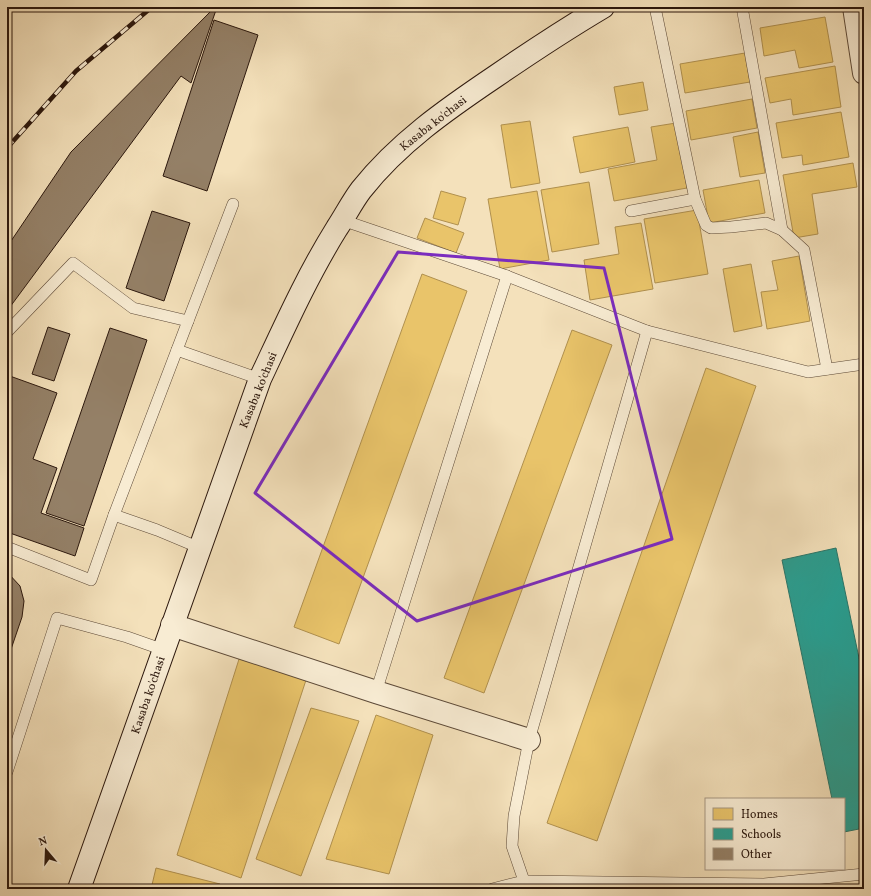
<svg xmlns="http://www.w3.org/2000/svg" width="871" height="896" viewBox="0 0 871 896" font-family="Vollkorn,serif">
	<rect width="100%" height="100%" fill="#f4e1bb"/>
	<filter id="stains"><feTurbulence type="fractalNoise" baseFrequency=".005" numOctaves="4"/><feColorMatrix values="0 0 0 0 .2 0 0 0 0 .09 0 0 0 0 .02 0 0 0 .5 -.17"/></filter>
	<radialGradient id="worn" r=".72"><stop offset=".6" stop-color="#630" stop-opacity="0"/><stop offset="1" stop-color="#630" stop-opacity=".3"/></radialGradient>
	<g fill="#e9c46a" stroke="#b0904e">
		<path d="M825,17L833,62L799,68L795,50L764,56L760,28Z"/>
		<path d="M745,53L750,82L685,93L680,64Z"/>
		<path d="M835,66L841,107L793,115L791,99L770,103L765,78Z"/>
		<path d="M643,82L648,110L619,115L614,87Z"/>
		<path d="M752,99L757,128L691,140L686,111Z"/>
		<path d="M841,112L849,157L803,165L802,155L782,158L776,123Z"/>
		<path d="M530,121L540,183L511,188L501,125Z"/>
		<path d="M676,123L687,188L614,201L608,169L657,160L651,127Z"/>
		<path d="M628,127L635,162L580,173L573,137Z"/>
		<path d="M758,132L765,173L740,177L733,137Z"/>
		<path d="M853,163L857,187L812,194L818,234L794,238L783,175Z"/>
		<path d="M759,180L765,213L709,223L703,190Z"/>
		<path d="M589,182L599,244L552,252L541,190Z"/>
		<path d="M441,191L466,198L458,225L433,218Z"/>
		<path d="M537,191L549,260L500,269L488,199Z"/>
		<path d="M697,210L708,274L655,283L644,219Z"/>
		<path d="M425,218L464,233L456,253L417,238Z"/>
		<path d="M641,223L653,289L590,300L584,260L619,254L615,227Z"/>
		<path d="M799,256L810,321L767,329L761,292L778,290L772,261Z"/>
		<path d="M751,264L762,326L734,332L723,269Z"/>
		<path d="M422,274L467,291L339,644L294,627Z"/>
		<path d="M572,330L612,345L484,693L444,678Z"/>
		<path d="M706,368L756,386L597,841L547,823Z"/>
		<path d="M240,656L307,677L241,878L177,855Z"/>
		<path d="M311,708L359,721L301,876L256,859Z"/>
		<path d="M376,715L433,735L389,874L326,859Z"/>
		<path d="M156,868L220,884L219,889H151Z"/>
	</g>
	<path fill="#2a9d8f" stroke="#2a7568" d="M836,548L864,682V828L844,832V799H832L782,560Z"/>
	<g fill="#948067" stroke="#2b170d">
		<path d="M215,7H217L191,83L181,76L7,311V247L71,152Z"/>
		<path d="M214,20L258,35L207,191L163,176Z"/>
		<path d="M152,211L190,223L164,301L126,288Z"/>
		<path d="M48,327L70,334L54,381L32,374Z"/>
		<path d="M110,328L147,340L84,526L46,513Z"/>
		<path d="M7,375L57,393L33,459L57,468L41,513L84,528L75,556L7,532Z"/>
		<path d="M7,572L20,586L24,601L22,617L7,661Z"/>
	</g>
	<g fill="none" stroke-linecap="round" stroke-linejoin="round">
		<g stroke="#5d4a38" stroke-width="12">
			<g id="lane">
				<path d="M655,7L695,199L706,225L711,228L731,227L766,223L782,230L804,250L827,369"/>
				<path d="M742,7L782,230"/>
				<path d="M631,211L695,199"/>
				<path d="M342,220L507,276L647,331L808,372L864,364"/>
				<path d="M188,321L233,204"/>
				<path d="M7,332L73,263L133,308L188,321L114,515L91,580L7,547"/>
				<path d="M177,350L260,379"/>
				<path d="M114,515L157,530L200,548"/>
				<path d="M376,692L507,276"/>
				<path d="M7,772L57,618L127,637L164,650"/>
				<path d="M492,889L524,881L764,884L864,874"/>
				<path d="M528,889L524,881L512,846L514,816L529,740L647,331"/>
			</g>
		</g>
		<g stroke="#5d4a38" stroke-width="24">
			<g id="street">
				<path d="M854,7L864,73"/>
				<path d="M172,625L376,692L529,740"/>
			</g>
		</g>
		<g stroke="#2b170d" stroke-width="24">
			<path id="secondary" d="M79,889L260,379C284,328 307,276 337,228C345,216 352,202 361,190C398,143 447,109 496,76C531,52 566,29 603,7"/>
		</g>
		<use href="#lane" stroke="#f8ecd3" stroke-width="11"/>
		<use href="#street" stroke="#f8ecd3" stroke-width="22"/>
		<use href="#secondary" stroke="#f8ecd3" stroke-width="22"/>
		<g stroke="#2b170d" stroke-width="4.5">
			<path id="rail" d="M7,148L76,71L152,7"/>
		</g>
		<use href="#rail" stroke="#f8ecd3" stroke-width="3" stroke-dasharray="9" stroke-linecap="butt"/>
	</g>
	<path fill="none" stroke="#7b2cbf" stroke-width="3" stroke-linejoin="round" d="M398,252L604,268L672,539L417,621L255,493Z"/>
	<g text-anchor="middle" stroke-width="4" stroke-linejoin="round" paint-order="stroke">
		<g font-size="12" fill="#2b170d" stroke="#f8ecd3">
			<text transform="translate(433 123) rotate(-38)" y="4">Kasaba ko'chasi</text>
			<text transform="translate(258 390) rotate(-68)" y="4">Kasaba ko'chasi</text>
			<text transform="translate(148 695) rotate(-71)" y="4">Kasaba ko'chasi</text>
		</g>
	</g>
	<rect width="871" height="896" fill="none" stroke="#f4e1bb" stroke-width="24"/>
	<rect x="8" y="8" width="855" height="880" fill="none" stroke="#2b170d" stroke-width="2"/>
	<rect x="12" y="12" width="847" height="872" fill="none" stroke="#2b170d"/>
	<rect x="705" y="798" width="140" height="72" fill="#f8ecd3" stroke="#a69784"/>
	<rect x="713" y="808" width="20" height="12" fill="#e9c46a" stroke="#a69784"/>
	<text x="741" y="818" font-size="12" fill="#2b170d">Homes</text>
	<rect x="713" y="828" width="20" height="12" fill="#2a9d8f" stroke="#a69784"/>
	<text x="741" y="838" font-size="12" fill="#2b170d">Schools</text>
	<rect x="713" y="848" width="20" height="12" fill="#948067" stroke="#a69784"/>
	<text x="741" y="858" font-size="12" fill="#2b170d">Other</text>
	<g transform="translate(46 850) rotate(341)" stroke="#f8ecd3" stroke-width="3" paint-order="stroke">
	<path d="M0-3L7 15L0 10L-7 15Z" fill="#2b170d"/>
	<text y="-6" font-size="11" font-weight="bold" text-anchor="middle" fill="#2b170d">N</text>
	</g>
	<rect width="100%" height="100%" filter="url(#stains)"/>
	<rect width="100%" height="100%" fill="url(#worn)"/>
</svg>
